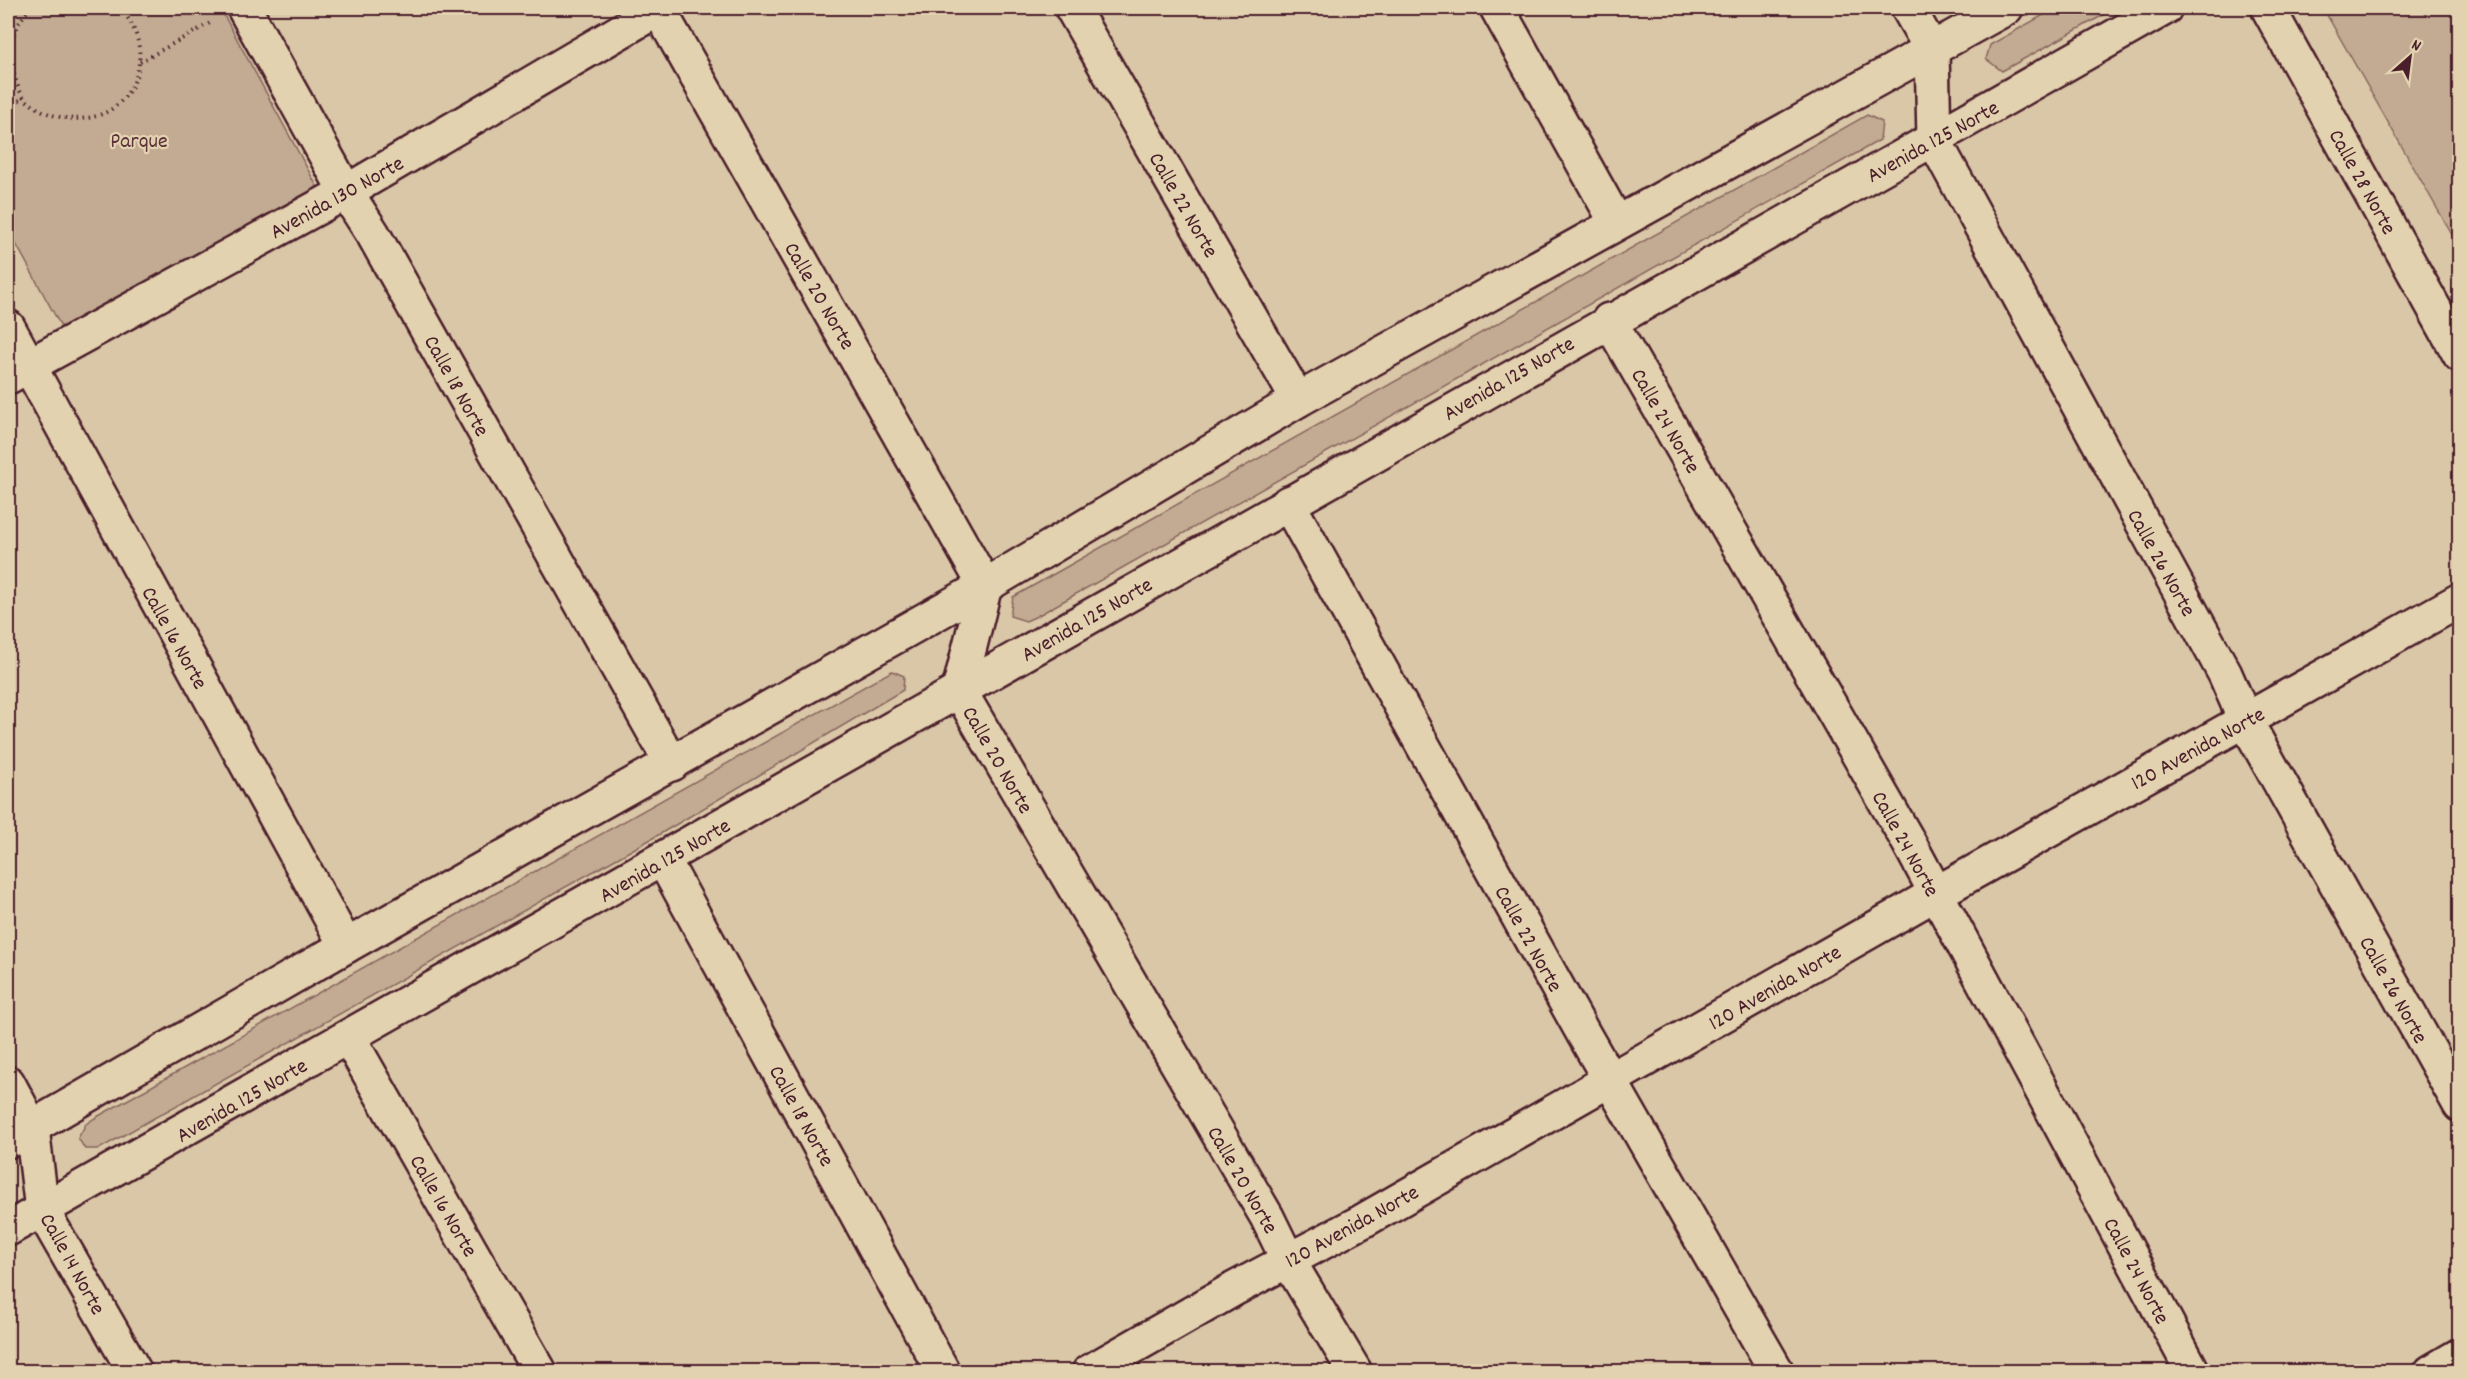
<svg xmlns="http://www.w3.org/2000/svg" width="2467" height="1379" viewBox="0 0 2467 1379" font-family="Dekko,sans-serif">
	<rect width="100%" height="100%" fill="#dac7a7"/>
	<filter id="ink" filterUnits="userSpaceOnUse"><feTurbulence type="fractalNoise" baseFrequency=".0167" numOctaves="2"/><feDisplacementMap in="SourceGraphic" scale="12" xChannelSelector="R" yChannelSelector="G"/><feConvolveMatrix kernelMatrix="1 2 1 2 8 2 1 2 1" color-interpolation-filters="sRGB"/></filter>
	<g filter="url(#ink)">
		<g fill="#c2ab92" stroke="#86655e" stroke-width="1.5">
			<path d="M8,8H220L320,192L63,330L8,229Z"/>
			<path d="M2056,8H2116L2002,71L1986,59L1990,45Z"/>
			<path d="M2323,8H2459V247Z"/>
			<path d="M1867,115L1882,122L1880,140L1037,616L1026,621L1010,616L1013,597L1022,592Z"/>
			<path d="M892,671L904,676L903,690L660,834L99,1149H85L78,1138L86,1124L95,1118Z"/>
		</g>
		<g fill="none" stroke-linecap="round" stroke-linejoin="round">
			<g stroke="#4a1f2b" stroke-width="38">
				<g id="minor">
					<path d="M244,8L346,192L373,234L672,764"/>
					<path d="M658,8L985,586L959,690L1267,1217L1288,1260L1355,1372"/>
					<path d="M1072,8L1298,400"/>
					<path d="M1497,8L1616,222"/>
					<path d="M1908,8L1932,50L1934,140L2225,674L2245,720L2460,1105"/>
					<path d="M2268,8L2460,355"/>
					<path d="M1609,320L1908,841L2193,1372"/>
					<path d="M8,327L346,946"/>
					<path d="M8,377L346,192L660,8"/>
					<path d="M1288,503L1583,1033L1777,1372"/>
					<path d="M663,859L943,1372"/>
					<path d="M349,1038L540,1372"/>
					<path d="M8,1083L32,1128L42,1210L135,1372"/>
					<path d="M1089,1372L1234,1289L1361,1222L1935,894L2460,600"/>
				</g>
			</g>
			<g stroke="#4a1f2b" stroke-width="38">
				<g id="major">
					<path d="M8,1141L346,946L985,586L1298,400L2006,8"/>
					<path d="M8,1229L2165,8"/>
					<path d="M2431,1372L2460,1355"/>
				</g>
			</g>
			<g stroke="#4a1f2b" stroke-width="4" stroke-dasharray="1.5 4.5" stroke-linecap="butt">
				<path d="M31,8C16,22 7,44 12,65C14,75 18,91 25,99C47,119 83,126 110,110C146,87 149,36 119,8"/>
				<path d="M140,62L212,22"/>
				<path d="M8,106L24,98"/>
			</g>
			<use href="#minor" stroke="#e3d2af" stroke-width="33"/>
			<use href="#major" stroke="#e3d2af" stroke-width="33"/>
		</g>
	</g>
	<g text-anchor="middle" stroke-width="4.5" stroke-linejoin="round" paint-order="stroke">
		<g font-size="22" fill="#5c343a" stroke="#e3d2af">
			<text x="139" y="147">Parque</text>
		</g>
		<g font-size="22" fill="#4a1f2b" stroke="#e3d2af">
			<text transform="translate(1932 140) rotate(-29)" y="8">Avenida 125 Norte</text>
			<text transform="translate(2364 181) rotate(61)" y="8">Calle 28 Norte</text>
			<text transform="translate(336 196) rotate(-29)" y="8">Avenida 130 Norte</text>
			<text transform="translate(1185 204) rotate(60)" y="8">Calle 22 Norte</text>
			<text transform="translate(821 295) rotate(60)" y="8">Calle 20 Norte</text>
			<text transform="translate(1508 377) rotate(-30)" y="8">Avenida 125 Norte</text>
			<text transform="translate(458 385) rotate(61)" y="8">Calle 18 Norte</text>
			<text transform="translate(1667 420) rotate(60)" y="8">Calle 24 Norte</text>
			<text transform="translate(2163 562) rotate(61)" y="8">Calle 26 Norte</text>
			<text transform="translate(1086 618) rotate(-30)" y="8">Avenida 125 Norte</text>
			<text transform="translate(176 637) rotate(61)" y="8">Calle 16 Norte</text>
			<text transform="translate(2197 747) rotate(-29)" y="8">120 Avenida Norte</text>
			<text transform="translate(999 759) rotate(60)" y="8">Calle 20 Norte</text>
			<text transform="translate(1907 843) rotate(61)" y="8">Calle 24 Norte</text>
			<text transform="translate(664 859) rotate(-30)" y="8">Avenida 125 Norte</text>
			<text transform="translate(1530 938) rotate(61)" y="8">Calle 22 Norte</text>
			<text transform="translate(1774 986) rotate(-30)" y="8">120 Avenida Norte</text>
			<text transform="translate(2395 989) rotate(61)" y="8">Calle 26 Norte</text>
			<text transform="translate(241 1099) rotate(-30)" y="8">Avenida 125 Norte</text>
			<text transform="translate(803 1115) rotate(61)" y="8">Calle 18 Norte</text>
			<text transform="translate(1244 1179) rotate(60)" y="8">Calle 20 Norte</text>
			<text transform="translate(445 1205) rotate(60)" y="8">Calle 16 Norte</text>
			<text transform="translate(1351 1225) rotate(-29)" y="8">120 Avenida Norte</text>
			<text transform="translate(74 1263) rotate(61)" y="8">Calle 14 Norte</text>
			<text transform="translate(2138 1270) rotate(62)" y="8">Calle 24 Norte</text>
		</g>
	</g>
	<rect width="2467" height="1379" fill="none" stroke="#e3d2af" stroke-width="30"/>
	<rect x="15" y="15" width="2437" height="1349" fill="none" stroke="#4a1f2b" stroke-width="2" filter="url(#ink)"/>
	<g transform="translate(2410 57) rotate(28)" stroke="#e3d2af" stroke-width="4.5" paint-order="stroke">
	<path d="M0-4.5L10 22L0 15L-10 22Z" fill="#4a1f2b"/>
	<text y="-9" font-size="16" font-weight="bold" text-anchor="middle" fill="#4a1f2b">N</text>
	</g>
</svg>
